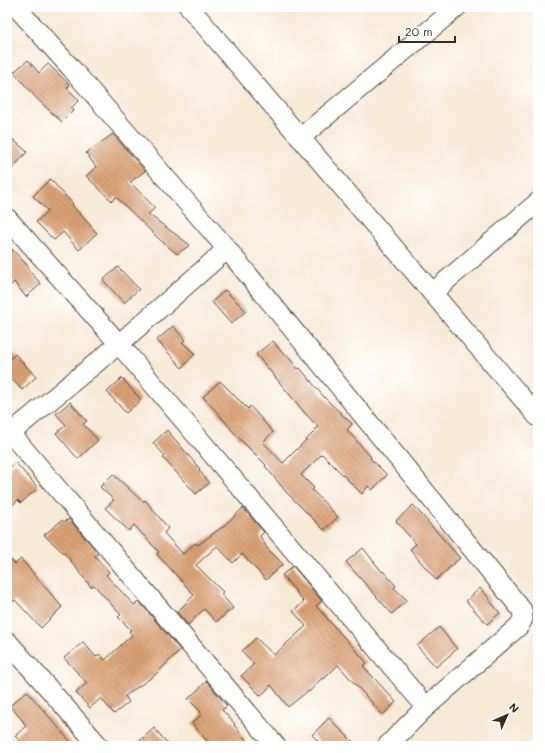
<svg xmlns="http://www.w3.org/2000/svg" width="545" height="753" viewBox="0 0 545 753" font-family="Mali,sans-serif">
	<defs>
		<pattern id="building-back-hatch" width="6" height="6" patternUnits="userSpaceOnUse"><rect width="6" height="6" fill="#d9a174"/><path d="M-1 5l2 2M0 0l6 6M5-1l2 2" fill="none" stroke="#b1835f"/></pattern>
	</defs>
	<rect width="100%" height="100%" fill="#fff"/>
	<filter id="ink" filterUnits="userSpaceOnUse"><feTurbulence type="fractalNoise" baseFrequency=".025" numOctaves="2"/><feDisplacementMap in="SourceGraphic" scale="8" xChannelSelector="R" yChannelSelector="G"/><feConvolveMatrix kernelMatrix="1 2 1 2 8 2 1 2 1" color-interpolation-filters="sRGB"/></filter>
	<filter id="wash" filterUnits="userSpaceOnUse"><feTurbulence type="fractalNoise" baseFrequency=".012" numOctaves="4" result="noise"/><feDisplacementMap in="SourceGraphic" scale="16" xChannelSelector="R" yChannelSelector="G"/><feGaussianBlur stdDeviation="0.9" result="paint"/><feColorMatrix in="noise" values="0 0 0 0 0 0 0 0 0 0 0 0 0 0 0 0 0 1.4 0 .05"/><feComposite in="paint" operator="in"/></filter>
	<g filter="url(#wash)">
		<rect width="100%" height="100%" fill="#f7ead7"/>
		<g id="blocks">
			<g fill="url(#building-back-hatch)">
				<path d="M28,60L39,73L48,64L70,85L67,88L79,100L71,108L74,110L62,122L36,98L14,72Z"/>
				<path d="M7,134L27,152L7,174Z"/>
				<path d="M113,134L145,171L130,182L155,208L148,214L190,245L177,254L159,239L116,197L112,201L86,176L96,167L86,153Z"/>
				<path d="M50,179L73,204L72,205L97,233L79,250L63,232L54,240L36,222L48,211L33,196Z"/>
				<path d="M7,244L29,267L27,268L41,284L26,297L14,282L7,289Z"/>
				<path d="M118,267L139,289L124,303L103,280Z"/>
				<path d="M225,290L246,311L231,324L212,302Z"/>
				<path d="M173,326L185,340L182,342L195,354L182,368L157,340Z"/>
				<path d="M273,341L284,355L286,354L298,369L300,368L324,397L352,424L347,430L371,457L370,458L387,475L372,490L368,486L362,494L322,454L301,475L314,488L312,490L338,517L324,530L287,493L265,466L266,465L237,436L217,412L203,397L220,381L248,409L250,406L273,432L263,442L283,463L315,431V430L318,427L304,412L256,354Z"/>
				<path d="M15,354L36,377L22,390L7,374V362Z"/>
				<path d="M122,378L141,400L126,413L107,392Z"/>
				<path d="M70,402L87,421L83,424L98,440L78,459L56,433L66,425L56,414Z"/>
				<path d="M167,430L200,469L199,470L209,483L196,494L164,459L163,458L165,456L153,443Z"/>
				<path d="M15,462L38,488L21,503L18,500L7,510V471Z"/>
				<path d="M113,474L143,502L145,500L168,528L164,533L183,554L195,543L198,545L225,525L243,508L264,532L260,536L267,548L283,564L266,580L242,554L233,563L217,546L196,565L223,592L221,594L233,608L216,622L204,609L188,625L177,612L194,595L157,554L159,552L134,525L129,531L105,508L114,500L100,487Z"/>
				<path d="M413,505L460,558L436,580L410,549L416,544L396,521Z"/>
				<path d="M69,519L98,553L95,556L109,572L106,575L134,605L139,601L180,650L155,675L125,696L129,702L114,714L101,698L90,708L76,693L87,683L64,658L83,642L96,657L99,654L105,660L132,635L129,631L131,630L118,617L121,615L94,585L91,587L67,556L44,535L62,520L64,522Z"/>
				<path d="M363,548L382,572L383,571L396,586L394,588L407,600L392,614L346,562Z"/>
				<path d="M7,555L15,564L21,559L62,607L41,628L15,600L7,607Z"/>
				<path d="M293,566L322,601L316,606L367,663L363,666L396,702L383,715L338,665L324,679L322,678L309,692L308,691L288,707L271,685L261,696L241,676L254,664L242,651L256,638L274,655L306,626L293,611L304,602L282,575Z"/>
				<path d="M480,588L490,599L489,600L500,613L487,624L466,601Z"/>
				<path d="M439,627L457,649L436,667L417,646Z"/>
				<path d="M207,681L227,706L222,710L235,724L234,725L246,740L238,746H211L192,723L201,715L200,713L201,712L188,699Z"/>
				<path d="M27,691L74,746H25L15,736L26,726L23,723L24,722L10,706Z"/>
				<path d="M329,718L357,746H323L312,735Z"/>
				<path d="M154,728L170,746H134Z"/>
			</g>
		</g>
	</g>
	<g filter="url(#ink)">
		<use href="#blocks" fill-opacity="0" stroke="#57473a" stroke-width="1"/>
		<g fill="none" stroke-linecap="round" stroke-linejoin="round">
			<g stroke="#57473a" stroke-width="21">
				<g id="minor">
					<path d="M16,7L71,68L227,249L522,610L523,619L519,626L426,707L387,746"/>
					<path d="M189,7L538,417"/>
					<path d="M300,138L457,7"/>
					<path d="M7,218L119,344L426,707"/>
					<path d="M432,293L538,202"/>
					<path d="M7,429L276,746"/>
					<path d="M7,436L119,344L227,249"/>
					<path d="M7,641L99,746"/>
				</g>
			</g>
			<use href="#minor" stroke="#fff" stroke-width="19"/>
		</g>
	</g>
	<rect width="545" height="753" fill="none" stroke="#fff" stroke-width="24"/>
	<g transform="translate(507 715) rotate(45)" stroke="#ffffff" stroke-width="3" paint-order="stroke">
	<path d="M0-3L7 15L0 10L-7 15Z" fill="#3b2a1e"/>
	<text y="-6" font-size="11" font-weight="bold" text-anchor="middle" fill="#3b2a1e">N</text>
	</g>
	<path d="M399 36v6h56v-6" fill="none" stroke="#3b2a1e" stroke-width="2"/>
	<text x="405" y="36" font-size="12" fill="#3b2a1e" stroke="#ffffff" stroke-width="3" paint-order="stroke">20 m</text>
</svg>
